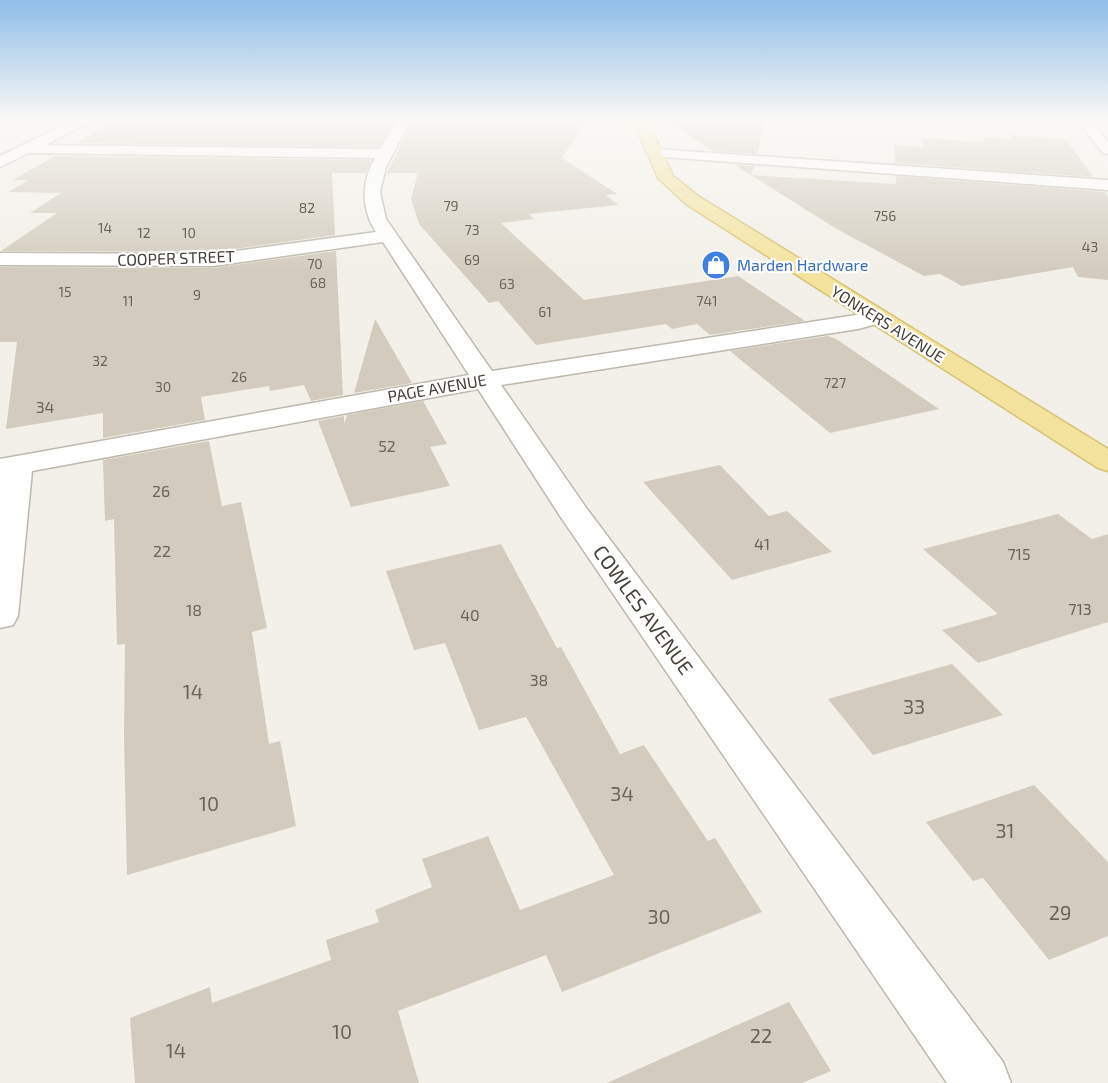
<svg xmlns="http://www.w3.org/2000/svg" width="1108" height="1083" viewBox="0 0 1108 1083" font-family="'Exo 2',sans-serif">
	<rect width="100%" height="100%" fill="#f2f0e8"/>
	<g fill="#d3ccbe">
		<path d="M438,118H588L562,158L617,194L606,195L618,205L529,214L534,219L501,223L584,300L738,276L805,321L710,335L697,324L672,329L666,324L536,345L498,301L489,303L419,224L411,199L418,173H387L411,125H436Z"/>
		<path d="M661,118H766L757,154L713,151Z"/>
		<path d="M114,121L284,122L392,124L379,147L76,143Z"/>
		<path d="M1010,135L1066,139L1093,177L895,163L894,145L923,147L921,138L985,142L983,137L1012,139Z"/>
		<path d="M55,156L371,160L366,173H332L335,235L213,252L1,251L57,213H30L61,193L8,192L29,180H13Z"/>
		<path d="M735,165L754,166L751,175L896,184V176L1104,192L1108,197V280L1078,277L1073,267L962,286L940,274L924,276L835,228Z"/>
		<path d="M336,251L343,395L311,401L304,385L270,391L269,386L201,397L205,420L103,438V413L6,429L17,342H0V267L213,268Z"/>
		<path d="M375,319L412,383L354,393Z"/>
		<path d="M828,336L836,339L939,409L830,433L730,351Z"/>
		<path d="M423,401L447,444L430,447L450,486L351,507L318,421L344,416V424L347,415Z"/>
		<path d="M209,441L222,506L241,502L267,628L252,632L269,744L280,741L296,826L127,875L124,737L125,644L117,645L114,519L105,521L103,460Z"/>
		<path d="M720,465L769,516L787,511L832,552L732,580L643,482Z"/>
		<path d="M1058,514L1092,539L1108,534V622L978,663L942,630L998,614L923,549Z"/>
		<path d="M501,544L557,648L561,647L620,754L644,745L708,841L715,838L762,912L562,992L546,955L398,1011L419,1083H135L130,1018L210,987L212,1003L331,960L326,940L379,922L375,910L432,887L422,859L488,836L520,910L614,875L526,717L479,730L445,643L414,650L386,571Z"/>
		<path d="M952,664L1003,715L873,755L828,699Z"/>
		<path d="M1034,785L1108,862V936L1049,960L983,878L973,881L926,822Z"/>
		<path d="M789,1002L831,1071L802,1083H607Z"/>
	</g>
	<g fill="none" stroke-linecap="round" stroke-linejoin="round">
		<g stroke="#bdb8ab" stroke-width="3">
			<g id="street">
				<path d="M78,118H96L46,145L380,149L398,118H412L386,167L380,192L386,219L492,371L856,315L876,310L884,312L887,317L884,322L858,329L501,385L587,509L1003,1062L1011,1083H947L560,516L478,389L32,471L18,616L13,625L0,628V459L469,375L383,242L213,266L0,265V253L213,254L376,232C361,209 361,182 375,158L29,153L0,167V156Z"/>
				<path d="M1075,118H1089L1108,141V154L1103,153Z"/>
				<path d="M655,149L1108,180V190L650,156L648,153Z"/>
			</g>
		</g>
		<g stroke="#d7c271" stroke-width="3">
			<path id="primary" d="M632,118H646L673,176L698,196L1108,449V471L1098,468L686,204L658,178Z"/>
		</g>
		<use href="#street" fill="#fff" fill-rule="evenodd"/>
		<use href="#primary" fill="#f4e39f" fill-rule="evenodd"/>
	</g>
	<linearGradient id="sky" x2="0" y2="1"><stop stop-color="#8fbde8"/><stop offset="0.44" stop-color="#f9f8f5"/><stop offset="1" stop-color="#f9f8f5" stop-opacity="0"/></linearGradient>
	<rect width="1108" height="270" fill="url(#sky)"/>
	<defs>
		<g id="shop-disc" transform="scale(1.5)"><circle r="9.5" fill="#3f7fe0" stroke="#fff"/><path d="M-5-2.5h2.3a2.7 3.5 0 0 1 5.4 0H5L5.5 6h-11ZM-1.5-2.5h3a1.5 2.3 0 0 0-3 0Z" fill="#fff"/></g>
	</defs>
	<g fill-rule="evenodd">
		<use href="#shop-disc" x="716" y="265"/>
	</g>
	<g text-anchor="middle" stroke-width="4.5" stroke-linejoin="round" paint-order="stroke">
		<g font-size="14" fill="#686459">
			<text x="451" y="211">79</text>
			<text x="307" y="213">82</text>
			<text x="885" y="221">756</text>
			<text x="105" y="233">14</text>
			<text x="472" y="235">73</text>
			<text x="144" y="238">12</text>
			<text x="189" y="238">10</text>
			<text x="1090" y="252">43</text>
			<text x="472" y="265">69</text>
			<text x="315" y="269">70</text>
			<text x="318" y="288">68</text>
			<text x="507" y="289">63</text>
			<text x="65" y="297">15</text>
			<text x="197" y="300">9</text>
			<text x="128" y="306">11</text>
			<text x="707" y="306">741</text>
			<text x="545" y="317">61</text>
			<text x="100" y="366">32</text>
			<text x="239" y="382">26</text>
			<text x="835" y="388">727</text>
			<text x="163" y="392">30</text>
		</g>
		<g font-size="16" fill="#454137" stroke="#fff">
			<text transform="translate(176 258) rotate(-2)" y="6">COOPER STREET</text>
			<text transform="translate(888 324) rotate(32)" y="6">YONKERS AVENUE</text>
			<text transform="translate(437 388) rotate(-10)" y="6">PAGE AVENUE</text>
		</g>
		<g font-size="16" fill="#366cbe" stroke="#fff" text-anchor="start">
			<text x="737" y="271">Marden Hardware</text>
		</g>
		<g font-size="16" fill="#686459">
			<text x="45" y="413">34</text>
			<text x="387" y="452">52</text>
			<text x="161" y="497">26</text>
			<text x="762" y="550">41</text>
			<text x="162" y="557">22</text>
			<text x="1019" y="560">715</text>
			<text x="1080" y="615">713</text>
			<text x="194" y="616">18</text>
			<text x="470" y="621">40</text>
			<text x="539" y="686">38</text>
		</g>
		<g font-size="20" fill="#454137" stroke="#fff">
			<text transform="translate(643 610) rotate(54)" y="7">COWLES AVENUE</text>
		</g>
		<g font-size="20" fill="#686459">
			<text x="193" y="699">14</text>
			<text x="914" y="714">33</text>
			<text x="622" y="801">34</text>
			<text x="209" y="811">10</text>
			<text x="1005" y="838">31</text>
			<text x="1060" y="920">29</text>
			<text x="659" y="924">30</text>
			<text x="342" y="1039">10</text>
			<text x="761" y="1043">22</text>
			<text x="176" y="1058">14</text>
		</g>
	</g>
</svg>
